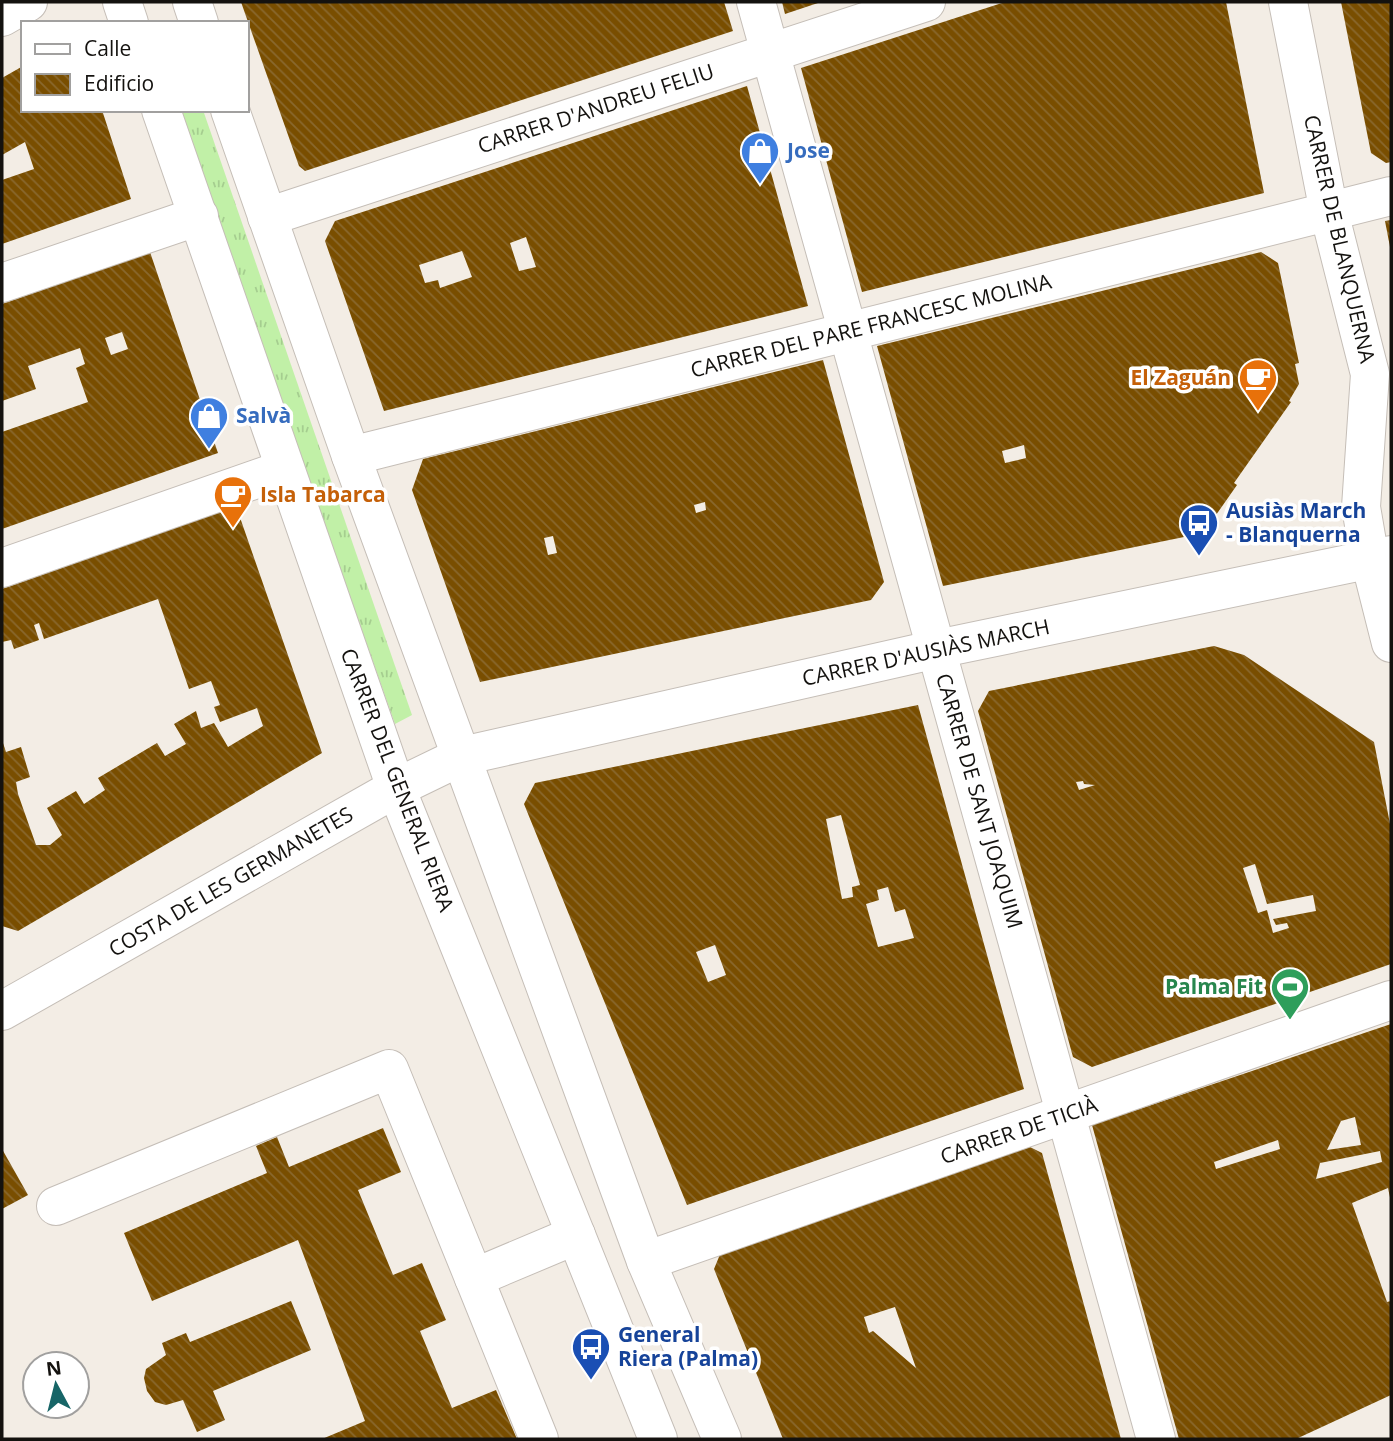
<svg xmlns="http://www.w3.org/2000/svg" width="1393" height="1441" viewBox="0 0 1393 1441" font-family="'Open Sans',sans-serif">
	<defs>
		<pattern id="grass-tufts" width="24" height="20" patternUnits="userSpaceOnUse" patternTransform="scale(1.75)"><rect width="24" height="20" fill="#c1f0a7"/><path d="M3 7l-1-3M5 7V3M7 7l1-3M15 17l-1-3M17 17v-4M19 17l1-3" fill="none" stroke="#a5cd8f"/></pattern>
		<pattern id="building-back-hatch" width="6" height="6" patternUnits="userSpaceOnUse" patternTransform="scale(1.75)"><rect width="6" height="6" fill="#794e00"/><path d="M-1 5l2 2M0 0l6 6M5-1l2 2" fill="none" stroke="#89682e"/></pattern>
	</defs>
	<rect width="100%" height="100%" fill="#f3ede5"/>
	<path fill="url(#grass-tufts)" d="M178,110H203L412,715L395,724Z"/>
	<g fill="url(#building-back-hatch)" fill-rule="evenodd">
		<path d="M241,2H724L733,31L305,171L299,166Z"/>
		<path d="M782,2H821L785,14Z"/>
		<path d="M1005,2H1226L1264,193L862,292L801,68Z"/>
		<path d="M1341,2H1391V162L1386,163L1371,153Z"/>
		<path d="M23,66V110H102L131,199L2,244V180L34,169L25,142L2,155V78Z"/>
		<path d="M747,86L808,306L384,411L325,241L335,221ZM526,237L536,267L519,271L510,243ZM462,251L472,277L440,288L438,280L425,283L419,265Z"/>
		<path d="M1391,220V246L1390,247L1385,221Z"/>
		<path d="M150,252L218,453L2,529V432L88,402L76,368L85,364L80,348L28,366L36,389L2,401V304ZM122,332L128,349L111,355L105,338Z"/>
		<path d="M1261,252L1278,263L1299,363L1295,364L1299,384L1289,401L1291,402L1234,483L1237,485L1216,515L1214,513L1202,530L1183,534L1184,537L943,586L877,346ZM1024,445L1026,458L1005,463L1002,451Z"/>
		<path d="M823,360L884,582L871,600L480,682L412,490L423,459ZM705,502L706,510L696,513L694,505ZM553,536L557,553L548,555L544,538Z"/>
		<path d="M236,506L322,753L18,931L2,926V740L6,752L21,747L30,777L16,782L18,794L36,845H50L62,835L47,808L76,791L84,804L105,790L98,778L157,743L165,756L186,744L174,724L196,711L201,728L214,723L228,747L263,726L257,708L220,722L214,707L220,705L211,681L189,689L158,599L44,639L39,623L34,625L39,640L14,649L11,640L2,642V589Z"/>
		<path d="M1214,646L1244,655L1374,742L1391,829V964L1092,1067L1073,1057L978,711L989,691ZM1083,781L1084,784L1095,785L1079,790L1076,782ZM1255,864L1267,904L1313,895L1316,911L1273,919L1276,925L1287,923L1289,928L1273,933L1267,910L1258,913L1243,868Z"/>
		<path d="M918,705L1024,1089L687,1205L524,804L535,783ZM841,815L860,885L852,887L853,897L842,899L826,819ZM888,887L895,912L905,909L914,938L878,947L866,904L879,900L877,890ZM715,945L726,975L708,982L696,952Z"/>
		<path d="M1391,1024V1202L1388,1188L1352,1203L1387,1302L1391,1301V1395L1296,1439H1179L1092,1125ZM1355,1117L1361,1145L1327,1150L1341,1121ZM1278,1140L1280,1149L1216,1169L1214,1162ZM1380,1151L1382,1162L1316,1179L1320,1163Z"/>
		<path d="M383,1128L401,1172L358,1190L393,1275L422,1263L446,1320L420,1331L452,1408L496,1390L517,1439H322L365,1421L298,1240L152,1301L124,1233L267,1173L256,1146L277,1137L289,1167Z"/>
		<path d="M1030,1147L1042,1153L1121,1439H783L714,1269L721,1252ZM895,1307L916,1368L873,1331L869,1333L864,1317Z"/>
		<path d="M2,1149L28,1195L2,1209Z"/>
		<path d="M291,1301L311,1350L213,1391L225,1420L197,1432L183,1400L166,1405L155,1402L147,1391L144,1378L146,1369L166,1355L162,1343L186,1333L190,1342Z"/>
	</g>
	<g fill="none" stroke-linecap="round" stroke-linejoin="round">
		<g stroke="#c5beb7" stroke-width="40">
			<g id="minor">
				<path d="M756,2L1156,1439"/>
				<path d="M1288,2L1329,212L1370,374L1361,507L1370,560L1391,643"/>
				<path d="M2,17L28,2"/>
				<path d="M267,217L926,2"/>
				<path d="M2,283L199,216"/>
				<path d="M351,456L1391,196"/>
				<path d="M2,568L285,469"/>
				<path d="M2,1011L396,788L462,756L937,649L1391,555"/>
				<path d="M56,1206L389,1069L474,1278L576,1235"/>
				<path d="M646,1261L1391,1000"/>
				<path d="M474,1278L539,1439"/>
			</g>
		</g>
		<g stroke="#c5beb7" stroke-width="40">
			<g id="major">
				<path d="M122,2L129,23"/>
				<path d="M192,2L199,23"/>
				<path d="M161,110L396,788L658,1439"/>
				<path d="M230,110L351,456L646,1261L722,1439"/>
			</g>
		</g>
		<use href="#minor" stroke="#fff" stroke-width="38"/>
		<use href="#major" stroke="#fff" stroke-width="38"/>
	</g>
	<defs>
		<g id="shop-pin" transform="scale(2.0125)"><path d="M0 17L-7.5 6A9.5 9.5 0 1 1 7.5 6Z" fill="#3f7fe0" stroke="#fff"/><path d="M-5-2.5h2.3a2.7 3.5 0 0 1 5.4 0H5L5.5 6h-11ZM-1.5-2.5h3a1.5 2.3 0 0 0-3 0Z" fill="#fff"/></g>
		<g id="cafe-pin" transform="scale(2.0125)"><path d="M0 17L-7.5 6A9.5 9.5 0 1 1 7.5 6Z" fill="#e8710a" stroke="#fff"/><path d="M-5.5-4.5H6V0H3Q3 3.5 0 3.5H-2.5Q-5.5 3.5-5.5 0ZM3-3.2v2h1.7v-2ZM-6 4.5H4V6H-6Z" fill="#fff"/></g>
		<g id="bus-pin" transform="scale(2.0125)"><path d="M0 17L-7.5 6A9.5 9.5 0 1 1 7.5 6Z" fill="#1a4fb4" stroke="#fff"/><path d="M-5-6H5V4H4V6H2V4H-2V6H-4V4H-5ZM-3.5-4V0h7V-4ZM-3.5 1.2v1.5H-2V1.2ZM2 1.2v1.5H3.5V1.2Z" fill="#fff"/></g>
		<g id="stadium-pin" transform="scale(2.0125)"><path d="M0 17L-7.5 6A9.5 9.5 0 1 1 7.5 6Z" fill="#2e9e5b" stroke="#fff"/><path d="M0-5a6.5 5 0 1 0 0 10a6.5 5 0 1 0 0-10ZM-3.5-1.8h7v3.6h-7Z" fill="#fff"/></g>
	</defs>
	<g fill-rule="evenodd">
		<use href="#shop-pin" x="760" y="151"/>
		<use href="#cafe-pin" x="1258" y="378"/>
		<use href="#shop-pin" x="209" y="416"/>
		<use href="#cafe-pin" x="233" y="495"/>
		<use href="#bus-pin" x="1199" y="523"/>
		<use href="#stadium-pin" x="1290" y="987"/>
		<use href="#bus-pin" x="591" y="1347"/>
	</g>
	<g text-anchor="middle" stroke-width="7" stroke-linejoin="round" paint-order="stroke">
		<g font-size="21" fill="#14120f" stroke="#fff">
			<text transform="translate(596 109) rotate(-18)" y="7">CARRER D'ANDREU FELIU</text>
			<text transform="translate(1339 239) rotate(77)" y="7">CARRER DE BLANQUERNA</text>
			<text transform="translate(871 326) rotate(-14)" y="7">CARRER DEL PARE FRANCESC MOLINA</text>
			<text transform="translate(926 653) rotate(-12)" y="7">CARRER D'AUSIÀS MARCH</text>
			<text transform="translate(397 780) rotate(69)" y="7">CARRER DEL GENERAL RIERA</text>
			<text transform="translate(979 801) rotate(74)" y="7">CARRER DE SANT JOAQUIM</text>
			<text transform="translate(231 882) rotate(-30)" y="7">COSTA DE LES GERMANETES</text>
			<text transform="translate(1019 1131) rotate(-19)" y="7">CARRER DE TICIÀ</text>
		</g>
		<g font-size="21" font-weight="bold" fill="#366cbe" stroke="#fff" text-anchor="start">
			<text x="787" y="158">Jose</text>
			<text x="236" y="423">Salvà</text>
		</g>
		<g font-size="21" font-weight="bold" fill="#c56008" stroke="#fff" text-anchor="end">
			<text x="1231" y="385">El Zaguán</text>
			<text x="260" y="502" text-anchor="start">Isla Tabarca</text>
		</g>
		<g font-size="21" font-weight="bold" fill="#164399" stroke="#fff" text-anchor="start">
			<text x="1226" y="518">Ausiàs March<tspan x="1226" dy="24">- Blanquerna</tspan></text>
			<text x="618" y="1342">General<tspan x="618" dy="24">Riera (Palma)</tspan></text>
		</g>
		<g font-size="21" font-weight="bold" fill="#27864d" stroke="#fff" text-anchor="end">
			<text x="1263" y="994">Palma Fit</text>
		</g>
	</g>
	<rect width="1393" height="1441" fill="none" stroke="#14120f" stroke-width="7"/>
	<rect x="21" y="21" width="228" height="91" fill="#ffffff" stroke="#a1a09f" stroke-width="2"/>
	<rect x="35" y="44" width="35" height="10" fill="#ffffff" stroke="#a1a09f" stroke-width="2"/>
	<text x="84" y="56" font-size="21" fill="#14120f">Calle</text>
	<rect x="35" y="74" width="35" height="21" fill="url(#building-back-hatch)" stroke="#a1a09f" stroke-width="2"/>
	<text x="84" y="91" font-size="21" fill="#14120f">Edificio</text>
	<g transform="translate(56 1385) rotate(353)"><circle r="33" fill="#ffffff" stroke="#a1a09f" stroke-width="2"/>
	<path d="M0-5L12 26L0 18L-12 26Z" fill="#176567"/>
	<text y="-10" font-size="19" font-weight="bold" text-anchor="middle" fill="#14120f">N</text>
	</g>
</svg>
